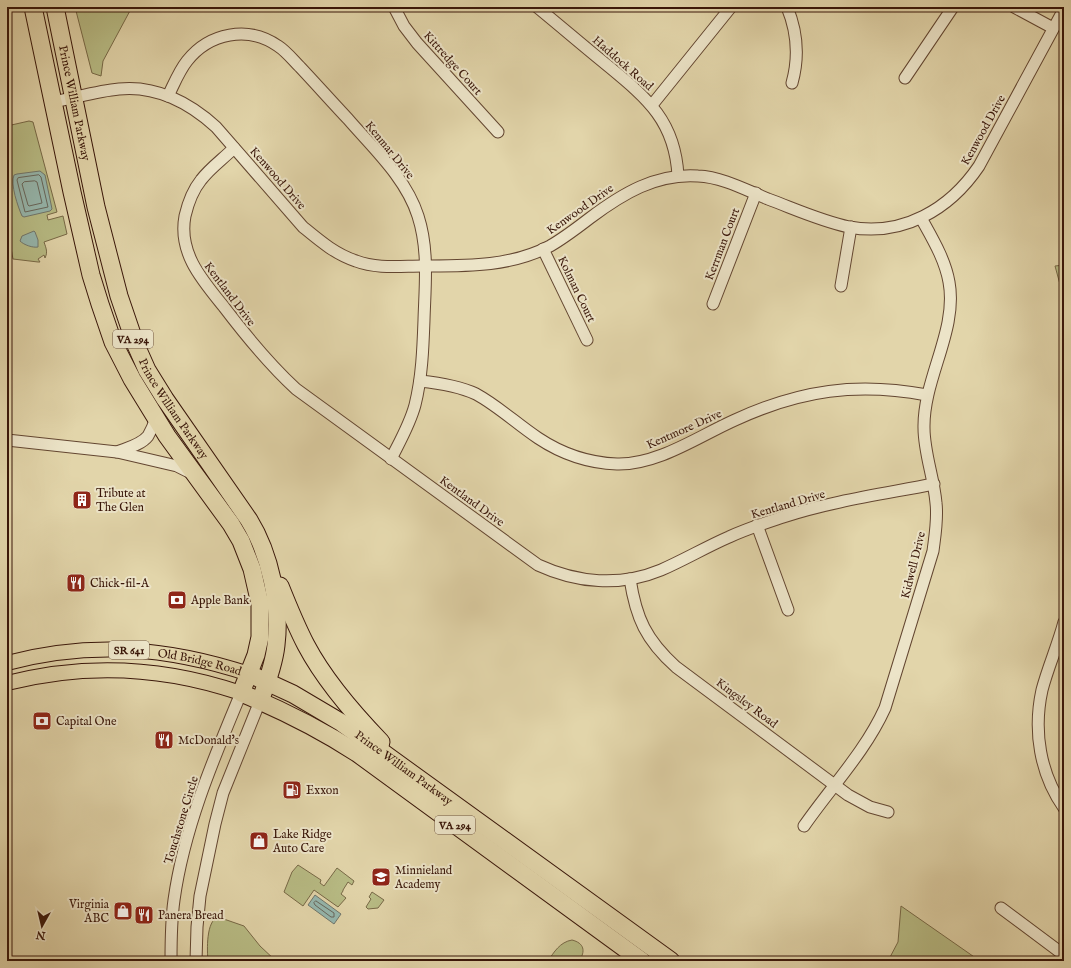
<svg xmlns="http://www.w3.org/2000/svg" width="1071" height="968" viewBox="0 0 1071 968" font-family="'IM FELL English',serif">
	<rect width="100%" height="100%" fill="#e2d5aa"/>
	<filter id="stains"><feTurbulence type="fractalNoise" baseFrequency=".005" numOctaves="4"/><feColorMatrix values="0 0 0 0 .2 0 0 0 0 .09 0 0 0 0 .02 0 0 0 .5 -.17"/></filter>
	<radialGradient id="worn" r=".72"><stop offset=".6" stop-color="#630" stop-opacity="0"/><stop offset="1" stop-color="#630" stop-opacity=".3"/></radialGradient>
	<g fill="#b8bc85" stroke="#786947">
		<path d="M75,7H132L103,61L101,76L92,73Z"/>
		<path d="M29,121L33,122L57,212L47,215L48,220L63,216L67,234L44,242C46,248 48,252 45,258L44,255L38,259L40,262H38L13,259L11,248H7V126Z"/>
		<path d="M1064,265V299L1055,266Z"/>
		<path d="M298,865L321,880L320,883L324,886L337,868L354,881L352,885L348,882L343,890V891L341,894L346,898L338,907L314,890L303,906L284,892L292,872Z"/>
		<path d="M372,892L384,900L378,908L368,909L366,907L371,899L369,897Z"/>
		<path d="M901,906L980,961H888L898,942Z"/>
		<path d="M218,917L244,926L260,946L276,961H208C207,950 206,921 218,917Z"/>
		<path d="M572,940C584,943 586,951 579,961H548C554,952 560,942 572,940Z"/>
	</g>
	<g fill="#96b8af" stroke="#71776d">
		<path d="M40,171L45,175L52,209L50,211L24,217L22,216C18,207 10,184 14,175L17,174Z"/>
		<path d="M34,231L35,232L38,240V247C33,248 24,245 20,241L22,236Z"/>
		<path d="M315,895L341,914L334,924L308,905Z"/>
	</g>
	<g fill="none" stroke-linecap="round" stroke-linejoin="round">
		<g stroke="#68675c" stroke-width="1">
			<path d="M39,175L41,177L48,207L25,212L17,180L18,178Z"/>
			<path d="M35,181L37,182L42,203L29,206L28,205L22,184L24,182Z"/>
			<path d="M316,901L334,913V917H331L315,905L314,903Z"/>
		</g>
		<g stroke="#634631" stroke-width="13">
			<g id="minor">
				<path d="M394,7L404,26L417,43L498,132"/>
				<path d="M537,7C559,25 580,43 602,61C644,96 675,118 678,176"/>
				<path d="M787,7C797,31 799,58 792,83"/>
				<path d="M1014,7L1053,28"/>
				<path d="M905,78L953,7"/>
				<path d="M168,96C174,84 179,71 187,61C209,33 248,25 278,46C286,51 293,60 300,67C316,84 332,102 348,119C373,148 406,178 418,216C429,250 425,285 424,320C423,348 422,377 415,405C410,424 400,441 391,459"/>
				<path d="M53,102C75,98 97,91 119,89C156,85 190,103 216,127L303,227C320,241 335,254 356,261C377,269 400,266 423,266C466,266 510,267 550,246C564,238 577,228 590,218C622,194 656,173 698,176C722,177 746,190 768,199C795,209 821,221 849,227C903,237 950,209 979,166L1064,9"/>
				<path d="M652,105L731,7"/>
				<path d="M234,148C223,159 210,168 201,180C193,190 188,203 185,216C178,253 202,280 224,307C246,336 269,364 296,389L538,565C577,583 620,587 661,570C684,560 706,547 729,537C746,529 765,523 783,517C832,501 883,494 934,484"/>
				<path d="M543,249L587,340"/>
				<path d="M841,286L851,227"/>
				<path d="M713,304L756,193"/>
				<path d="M420,381C439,383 459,386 476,394C498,406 517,424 538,438C562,454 588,463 617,464C658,465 699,436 735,420C800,390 857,382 927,395"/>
				<path d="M7,440L117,452L177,466L191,473"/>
				<path d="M117,452C127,448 141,445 148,436C151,431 154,424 156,418"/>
				<path d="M757,525L788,610"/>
				<path d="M630,579C636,618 646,640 676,667L848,795L870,807L888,812"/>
				<path d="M1064,622C1058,645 1048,667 1042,690C1033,731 1040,774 1064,808"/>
				<path d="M804,826C831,787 865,752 885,708L933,551C935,535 938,519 936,503C934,478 924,453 924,428C923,379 958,330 949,282C945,259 932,238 921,218"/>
				<path d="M1001,908L1064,955"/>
				<path d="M171,961C171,941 171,921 174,900C184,828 213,760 241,693"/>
				<path d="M196,961L197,927L200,896L215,824L223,793L260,701"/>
			</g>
		</g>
		<g stroke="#391609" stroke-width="16">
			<g id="major">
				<path id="s1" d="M7,663C91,641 167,647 249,674"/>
				<path d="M7,683C85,663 165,667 241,693"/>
			</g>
		</g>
		<g stroke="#391609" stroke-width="19">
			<g id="highway">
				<path d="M33,7L72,192L91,275L100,304L113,342L132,379L167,436L231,524L241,541L252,569L260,604V637L256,655L241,693C282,710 320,729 357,753L642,961"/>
				<path id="s2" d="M55,7L96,207L119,296L135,343L147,370L165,399L249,520C270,554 281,605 276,645C274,664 267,683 260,701"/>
				<path d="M280,586C288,606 296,626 306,645C325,681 353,713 381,742"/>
				<path id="s3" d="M256,677L293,694L342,723L671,961"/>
			</g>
		</g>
		<use href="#minor" stroke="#ece4c8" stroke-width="11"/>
		<use href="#major" stroke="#e2d5aa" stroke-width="14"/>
		<use href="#highway" stroke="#e2d5aa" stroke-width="17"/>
	</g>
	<defs>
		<g id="building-square" transform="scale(1)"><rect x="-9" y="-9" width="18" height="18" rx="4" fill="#8f2418" stroke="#ece4c8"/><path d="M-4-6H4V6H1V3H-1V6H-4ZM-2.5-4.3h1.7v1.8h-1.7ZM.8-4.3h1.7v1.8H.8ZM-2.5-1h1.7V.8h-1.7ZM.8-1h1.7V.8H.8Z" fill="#fff"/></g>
		<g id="restaurant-square" transform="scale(1)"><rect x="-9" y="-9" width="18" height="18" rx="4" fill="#8f2418" stroke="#ece4c8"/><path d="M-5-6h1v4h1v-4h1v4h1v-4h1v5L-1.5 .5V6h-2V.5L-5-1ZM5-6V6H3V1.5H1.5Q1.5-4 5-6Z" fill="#fff"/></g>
		<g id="bank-square" transform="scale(1)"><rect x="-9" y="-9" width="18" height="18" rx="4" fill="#8f2418" stroke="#ece4c8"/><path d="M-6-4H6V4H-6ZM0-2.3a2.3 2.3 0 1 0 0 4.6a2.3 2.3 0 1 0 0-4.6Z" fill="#fff"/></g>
		<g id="fuel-square" transform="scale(1)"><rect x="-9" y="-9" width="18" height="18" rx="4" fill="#8f2418" stroke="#ece4c8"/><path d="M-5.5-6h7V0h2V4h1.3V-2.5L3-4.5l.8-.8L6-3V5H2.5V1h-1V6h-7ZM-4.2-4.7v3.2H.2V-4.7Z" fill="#fff"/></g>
		<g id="shop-square" transform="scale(1)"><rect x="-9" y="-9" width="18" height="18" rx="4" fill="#8f2418" stroke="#ece4c8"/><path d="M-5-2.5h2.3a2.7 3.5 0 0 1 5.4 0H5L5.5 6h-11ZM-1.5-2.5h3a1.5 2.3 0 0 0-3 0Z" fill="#fff"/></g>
		<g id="school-square" transform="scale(1)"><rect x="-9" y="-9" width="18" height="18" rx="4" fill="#8f2418" stroke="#ece4c8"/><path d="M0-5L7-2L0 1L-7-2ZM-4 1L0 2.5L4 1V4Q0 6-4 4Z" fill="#fff"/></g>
	</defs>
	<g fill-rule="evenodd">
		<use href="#building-square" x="82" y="500"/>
		<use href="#restaurant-square" x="76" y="583"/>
		<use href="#bank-square" x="177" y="600"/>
		<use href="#bank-square" x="42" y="721"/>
		<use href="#restaurant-square" x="164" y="740"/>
		<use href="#fuel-square" x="292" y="790"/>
		<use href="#shop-square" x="259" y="841"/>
		<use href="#school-square" x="381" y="877"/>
		<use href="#shop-square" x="123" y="911"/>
		<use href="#restaurant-square" x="144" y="915"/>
	</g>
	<g text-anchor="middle" stroke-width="4" stroke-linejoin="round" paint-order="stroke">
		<g fill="#ece4c8" stroke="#6f5442" stroke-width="1">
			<rect x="113" y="330" width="40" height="18" rx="3"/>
			<rect x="109" y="641" width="40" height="18" rx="3"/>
			<rect x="435" y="816" width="40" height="18" rx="3"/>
		</g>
		<g font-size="11" font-weight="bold" fill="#391609">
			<text x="133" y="343">VA 294</text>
			<text x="129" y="654">SR 641</text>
			<text x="455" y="829">VA 294</text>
		</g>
		<g font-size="12" fill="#391609" stroke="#ece4c8">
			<text transform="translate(453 63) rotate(48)" y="4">Kittredge Court</text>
			<text transform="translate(623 63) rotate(41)" y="4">Haddock Road</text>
			<text dy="4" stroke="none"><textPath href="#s2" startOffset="98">Prince William Parkway</textPath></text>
			<text transform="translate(983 130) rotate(-61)" y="4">Kenwood Drive</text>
			<text transform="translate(390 150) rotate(51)" y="4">Kenmar Drive</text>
			<text transform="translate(278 178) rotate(49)" y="4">Kenwood Drive</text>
			<text transform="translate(580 209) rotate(-35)" y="4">Kenwood Drive</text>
			<text transform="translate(722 244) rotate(-69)" y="4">Kerrman Court</text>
			<text transform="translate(577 289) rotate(64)" y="4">Kolman Court</text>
			<text transform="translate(230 294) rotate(53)" y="4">Kentland Drive</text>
			<text dy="4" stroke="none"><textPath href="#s2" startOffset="422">Prince William Parkway</textPath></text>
			<text transform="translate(684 429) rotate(-24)" y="4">Kentmore Drive</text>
			<text transform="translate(472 501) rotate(36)" y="4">Kentland Drive</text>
			<text transform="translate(788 504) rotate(-16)" y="4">Kentland Drive</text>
			<text transform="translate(913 565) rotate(-76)" y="4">Kidwell Drive</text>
			<text dy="4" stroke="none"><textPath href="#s1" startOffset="195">Old Bridge Road</textPath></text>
			<text transform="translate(747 703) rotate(37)" y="4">Kingsley Road</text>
			<text dy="4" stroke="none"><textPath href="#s3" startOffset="174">Prince William Parkway</textPath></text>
			<text transform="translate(181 820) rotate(-73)" y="4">Touchstone Circle</text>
		</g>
		<g font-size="12" fill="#391609" stroke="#ece4c8" text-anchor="start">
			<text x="96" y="497">Tribute at<tspan x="96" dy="14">The Glen</tspan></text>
			<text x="90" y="587">Chick-fil-A</text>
			<text x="191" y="604">Apple Bank</text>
			<text x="56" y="725">Capital One</text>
			<text x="178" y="744">McDonald's</text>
			<text x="306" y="794">Exxon</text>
			<text x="273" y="838">Lake Ridge<tspan x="273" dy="14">Auto Care</tspan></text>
			<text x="395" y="874">Minnieland<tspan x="395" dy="14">Academy</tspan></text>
			<text x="109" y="908" text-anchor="end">Virginia<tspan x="109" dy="14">ABC</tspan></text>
			<text x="158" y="919">Panera Bread</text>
		</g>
	</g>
	<rect width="1071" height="968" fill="none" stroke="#e2d5aa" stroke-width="24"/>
	<rect x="8" y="8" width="1055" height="952" fill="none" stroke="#391609" stroke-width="2"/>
	<rect x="12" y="12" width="1047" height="944" fill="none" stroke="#391609"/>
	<g transform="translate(42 926) rotate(188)" stroke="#ece4c8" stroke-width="3" paint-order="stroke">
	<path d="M0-3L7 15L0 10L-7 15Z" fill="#391609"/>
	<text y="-6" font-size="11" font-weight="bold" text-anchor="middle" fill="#391609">N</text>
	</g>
	<rect width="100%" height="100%" filter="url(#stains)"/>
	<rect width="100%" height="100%" fill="url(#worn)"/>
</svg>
